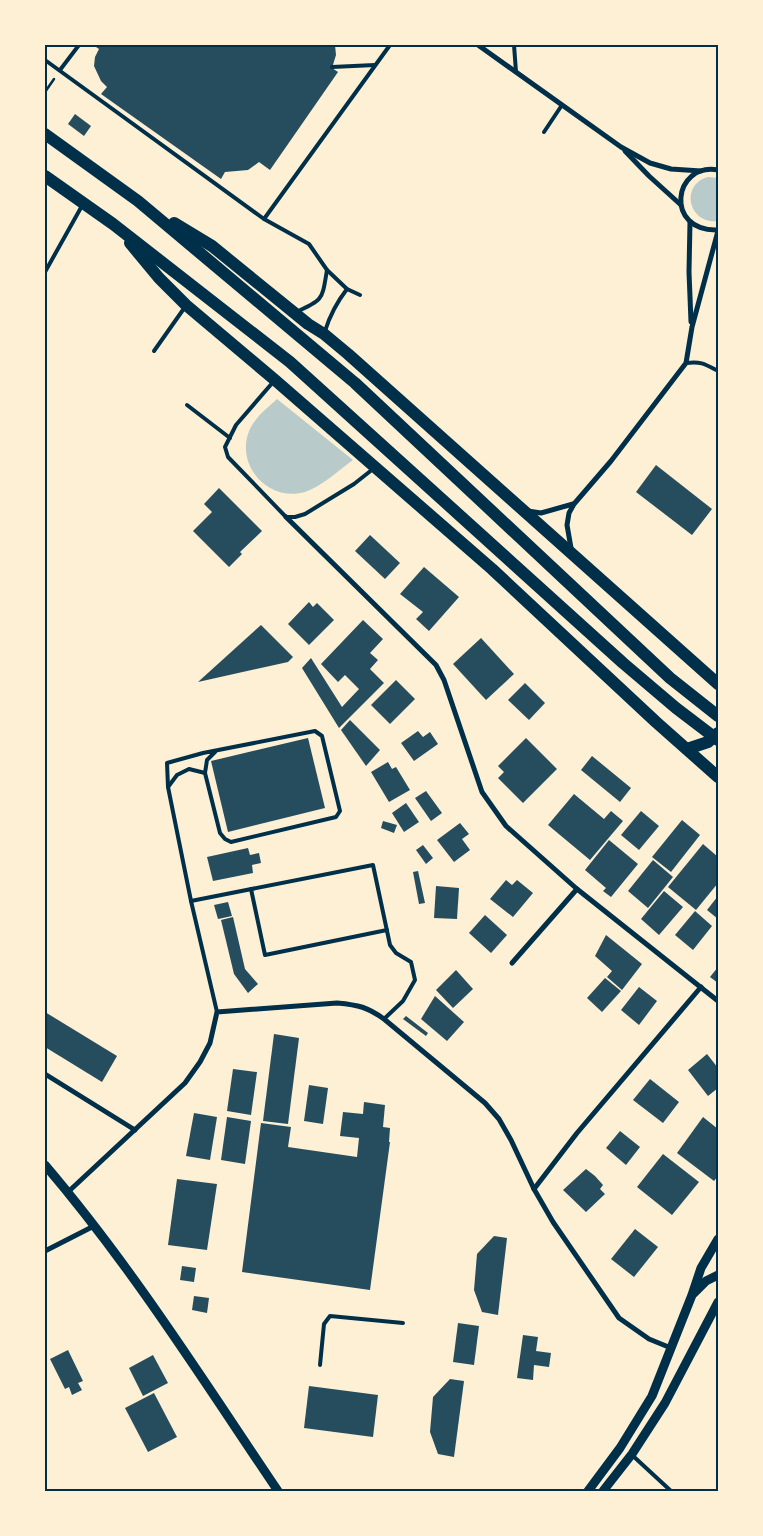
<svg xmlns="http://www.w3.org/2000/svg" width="763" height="1536" viewBox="0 0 763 1536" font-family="Quicksand,sans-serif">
	<rect width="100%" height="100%" fill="#fdf0d5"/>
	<g fill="#b9caca">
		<path d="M708,177L718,178V221C689,225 679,185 708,177Z"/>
		<path d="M277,399L353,460C339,470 321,487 305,492C271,502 237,469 248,434C253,419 266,409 277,399Z"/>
	</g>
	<g fill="#264d5e">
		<path d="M93,45H335L336,55L332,68L338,72L270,170L259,162L248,170L225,172L221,179L101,94L107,87L101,81L94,66L95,57L99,49Z"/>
		<path d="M75,114L91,126L84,136L68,124Z"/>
		<path d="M656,465L712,509L692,535L636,492Z"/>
		<path d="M219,488L262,531L240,552L242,554L229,567L193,531L212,512L204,504Z"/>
		<path d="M370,535L400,563L385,579L355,551Z"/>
		<path d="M424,567L459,597L429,631L416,619L423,612L400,594Z"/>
		<path d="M309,602L313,607L317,603L334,620L309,645L288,624Z"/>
		<path d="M363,620L383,639L370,653L378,660L370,669L384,683L339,728L302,668L311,658L342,707L359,689L345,675L338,682L321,664Z"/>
		<path d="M261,625L293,657L288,662L198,682Z"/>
		<path d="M481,638L514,674L486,700L453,664Z"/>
		<path d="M396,680L415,699L390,724L371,705Z"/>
		<path d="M525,683L545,703L529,720L508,700Z"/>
		<path d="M350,720L380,750L366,766L341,730Z"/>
		<path d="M418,731L423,737L430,732L438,744L414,761L401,743Z"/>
		<path d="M308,738L325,808L228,832L211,761Z"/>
		<path d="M526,738L557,769L523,803L498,778L504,772L498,766Z"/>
		<path d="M592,756L631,788L620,802L581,770Z"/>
		<path d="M388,762L392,769L396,767L410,790L389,802L371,772Z"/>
		<path d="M426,791L442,813L431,821L415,798Z"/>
		<path d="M574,794L604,819L611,811L623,821L590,860L548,825Z"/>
		<path d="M406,803L419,822L404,832L392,813Z"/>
		<path d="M641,811L659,826L639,850L621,835Z"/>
		<path d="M682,820L700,835L671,872L652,857Z"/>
		<path d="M383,821L397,825L394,833L381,828Z"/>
		<path d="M460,823L469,834L462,839L470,850L454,862L437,840Z"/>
		<path d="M609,840L638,864L611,897L603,891L606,888L585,870Z"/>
		<path d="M703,844L718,857V883L696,910L668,887Z"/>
		<path d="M423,845L433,858L426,864L416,850Z"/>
		<path d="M248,848L250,855L259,853L261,863L252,865L253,873L213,881L207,857Z"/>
		<path d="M653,860L673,877L648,908L628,891Z"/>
		<path d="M418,871L425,903L419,904L413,872Z"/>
		<path d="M506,880L512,885L517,880L533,893L513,917L490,899Z"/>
		<path d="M436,886L459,888L457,919L434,918Z"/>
		<path d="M664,891L683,907L659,935L641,919Z"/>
		<path d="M718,896V919L707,910Z"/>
		<path d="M228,902L232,916L218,919L214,905Z"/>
		<path d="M695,911L712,926L693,950L675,935Z"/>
		<path d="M485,915L507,935L491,953L469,933Z"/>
		<path d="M233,917L245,969L258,984L248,993L234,974L221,920Z"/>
		<path d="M606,935L642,964L622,990L607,977L612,971L595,956Z"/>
		<path d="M718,967V983L710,977Z"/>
		<path d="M456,970L473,989L453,1008L436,990Z"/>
		<path d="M605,978L621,991L602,1012L587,998Z"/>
		<path d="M639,987L657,1001L639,1025L621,1010Z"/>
		<path d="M435,996L464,1022L447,1041L421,1019Z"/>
		<path d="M45,1012L117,1056L102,1082L45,1047Z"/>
		<path d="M406,1016L428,1033L426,1036L403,1019Z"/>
		<path d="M274,1034L299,1038L288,1124L263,1121Z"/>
		<path d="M707,1054L718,1068V1088L708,1096L688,1070Z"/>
		<path d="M233,1069L257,1072L251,1115L227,1111Z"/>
		<path d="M650,1079L679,1102L663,1123L633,1100Z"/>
		<path d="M309,1085L328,1088L323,1124L304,1121Z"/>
		<path d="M364,1102L385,1105L383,1127L390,1128L389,1142H390L370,1290L242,1272L261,1123L291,1127L288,1147L357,1157L359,1138L340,1136L343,1112L363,1114Z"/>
		<path d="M194,1113L217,1117L210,1160L186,1156Z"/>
		<path d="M227,1117L251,1121L245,1164L221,1160Z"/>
		<path d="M703,1117L718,1129V1176L714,1181L677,1153Z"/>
		<path d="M620,1131L640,1147L626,1165L606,1148Z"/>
		<path d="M663,1154L699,1182L672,1215L637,1187Z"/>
		<path d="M586,1169L595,1176L603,1185L600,1189L605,1194L586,1212L563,1190Z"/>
		<path d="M177,1179L217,1184L207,1250L168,1245Z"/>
		<path d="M635,1229L658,1247L634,1277L611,1259Z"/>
		<path d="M494,1236L507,1238L498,1315L482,1312L474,1290L477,1254Z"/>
		<path d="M182,1266L196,1268L194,1282L180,1280Z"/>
		<path d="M194,1296L209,1298L207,1313L192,1310Z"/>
		<path d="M458,1323L479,1326L474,1365L453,1362Z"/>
		<path d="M523,1335L538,1337L536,1351L551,1353L549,1367L534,1365L533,1380L517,1378Z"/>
		<path d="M68,1350L83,1381L78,1383L82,1390L72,1395L69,1387L65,1389L50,1359Z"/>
		<path d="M153,1355L168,1383L143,1396L129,1368Z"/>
		<path d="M450,1379L464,1381L454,1457L438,1454L430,1432L433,1397Z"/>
		<path d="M309,1386L378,1395L373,1437L304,1428Z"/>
		<path d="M154,1393L177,1437L148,1452L125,1408Z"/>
	</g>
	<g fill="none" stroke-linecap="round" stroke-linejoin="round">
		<path stroke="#003049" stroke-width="2.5" d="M45,92L54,79"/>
		<g stroke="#003049" stroke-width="4">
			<path d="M514,45L516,72"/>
			<path d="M45,60L264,219L309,244L327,270L347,289L360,295"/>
			<path d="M332,67L375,65"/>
			<path d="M60,70L79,45"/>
			<path d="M544,132L562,105"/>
			<path d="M264,219L390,45"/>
			<path d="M45,272L83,204"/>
			<path d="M296,312C324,300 322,299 327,270"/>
			<path d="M325,331C330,315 337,302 347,289"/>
			<path d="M154,351L185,307"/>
			<path d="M686,363C701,361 705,364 718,371"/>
			<path d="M274,381L236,425L225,447L228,457L286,517H295L305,514L354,484L373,469"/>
			<path d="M187,405L230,438"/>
			<path d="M216,751L207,760L205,773L220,833L225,839L231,842L336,817L340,811L322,736L315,731L203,753L167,763L168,787L191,901L217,1012"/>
			<path d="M168,787L177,775L189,769L205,773"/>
			<path d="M251,889L265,955L387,930"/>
			<path d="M191,901L373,865L390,945L396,953L411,962L415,980L403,1001L384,1019"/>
			<path d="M320,1365L324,1324L330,1316L403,1323"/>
			<path d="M632,1455L671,1491"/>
		</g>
		<g stroke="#003049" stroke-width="5">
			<path d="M478,45L621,147L650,163L671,169L701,171"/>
			<path d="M625,151L649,176L681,205"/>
			<path d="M718,170C673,162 664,232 718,230"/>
			<path d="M690,222L689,272L691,322"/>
			<path d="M528,511L541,513L573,504"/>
			<path d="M286,517L436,665L444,680L482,792L506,826L577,889L718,1001"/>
			<path d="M571,548L567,525L569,513L574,504L611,461L686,363L692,327L718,231"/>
			<path d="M512,963L577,889"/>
			<path d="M45,1074L135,1130"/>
			<path d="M534,1189L577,1133L701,987"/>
			<path d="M68,1192L185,1083L200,1062L210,1043L217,1012L337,1003C359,1005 367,1007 384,1019L485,1103L499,1119L511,1140L534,1189L553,1222L619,1318L649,1339L671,1348"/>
			<path d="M45,1251L94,1226"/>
		</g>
		<g stroke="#003049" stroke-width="9">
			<path d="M45,1165C132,1267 203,1380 278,1491"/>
			<path d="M694,1293L706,1281L718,1275"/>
			<path d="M588,1491L620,1448L652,1396L692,1295L701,1268L718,1239"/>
			<path d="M603,1491L632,1454L665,1403L718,1302"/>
		</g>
		<g stroke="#003049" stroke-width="12">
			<path d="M45,134L138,201L355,383L670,678L718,716"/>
			<path d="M45,176L113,224L290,362L623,663L676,708L718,740"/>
			<path d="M174,223L212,246L308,324L324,334L348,354L718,684"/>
			<path d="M130,243L159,278L186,305L275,380L492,569L656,722L718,777"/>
			<path d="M687,749L708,742L718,733"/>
		</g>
	</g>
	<rect width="763" height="1536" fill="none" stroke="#fdf0d5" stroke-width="92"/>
	<rect x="46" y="46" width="671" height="1444" fill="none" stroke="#003049" stroke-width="2"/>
</svg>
